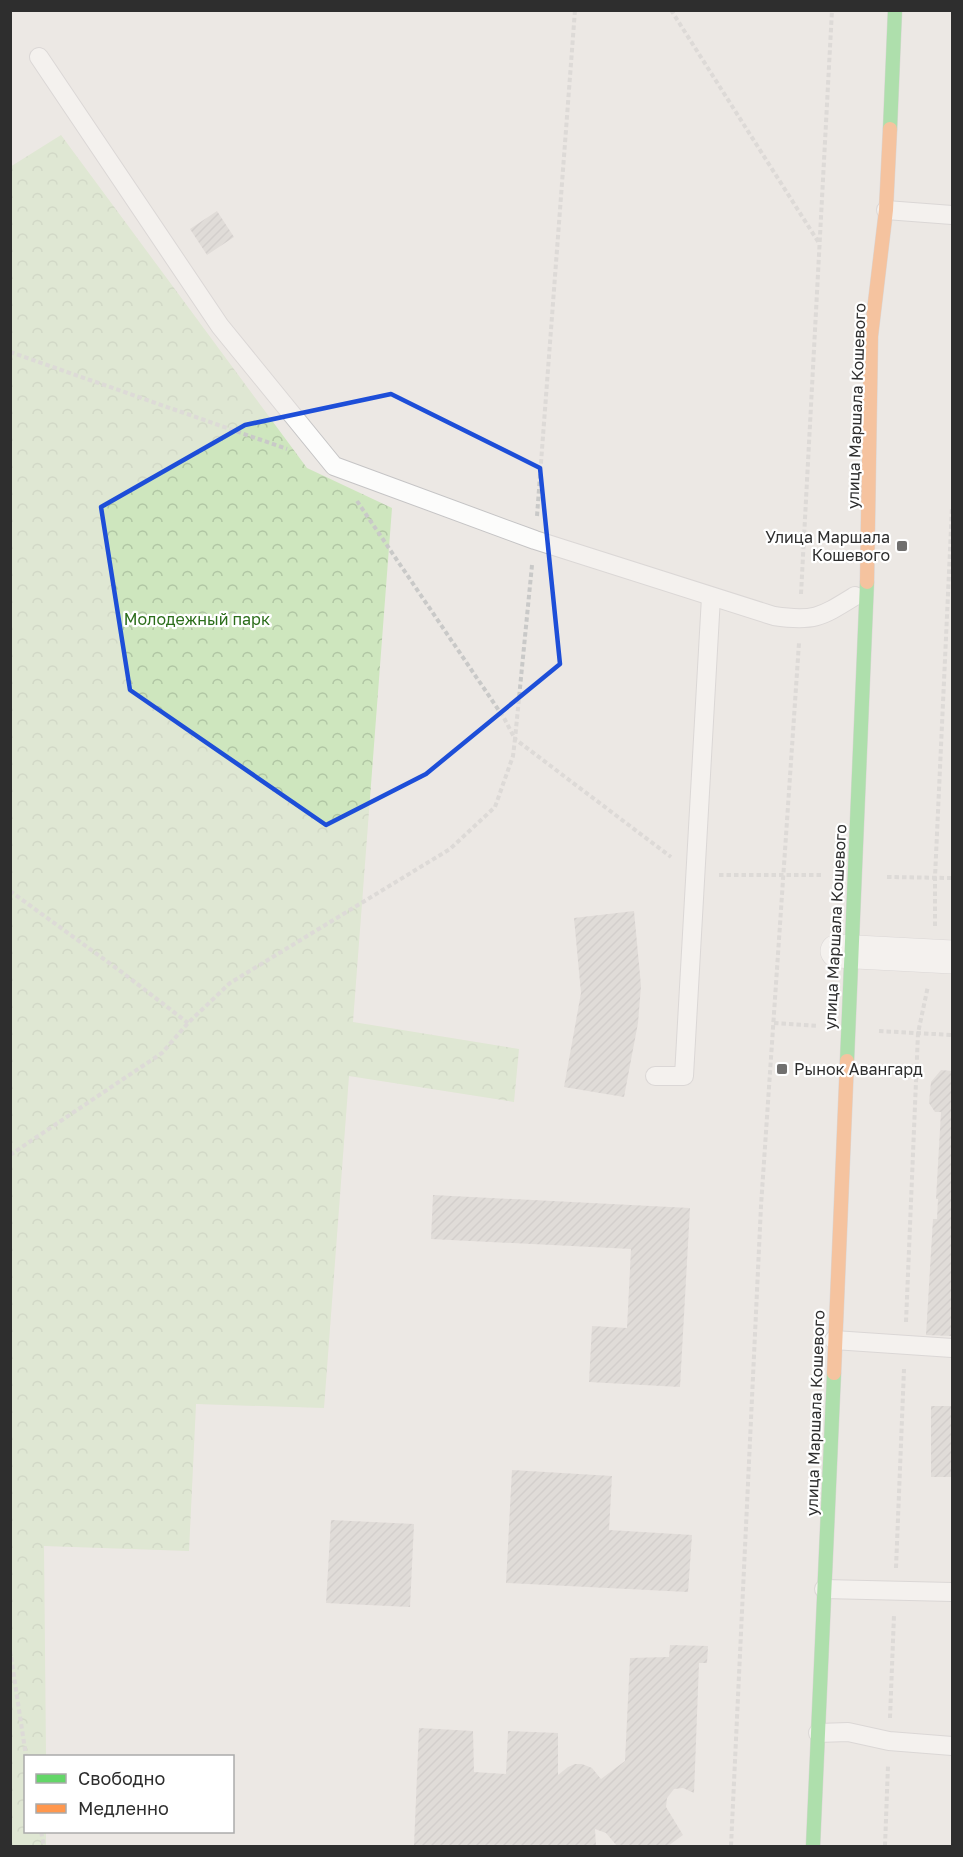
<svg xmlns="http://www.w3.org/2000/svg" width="963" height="1857" viewBox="0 0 963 1857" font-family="'Golos Text',sans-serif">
	<defs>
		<pattern id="forest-crowns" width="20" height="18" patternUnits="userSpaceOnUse" patternTransform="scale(1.5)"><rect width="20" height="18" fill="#cee6be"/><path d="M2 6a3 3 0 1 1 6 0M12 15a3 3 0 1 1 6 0" fill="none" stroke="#b1c6a4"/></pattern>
		<pattern id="building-hatch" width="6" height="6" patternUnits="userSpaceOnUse" patternTransform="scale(1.5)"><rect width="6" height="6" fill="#d1cecb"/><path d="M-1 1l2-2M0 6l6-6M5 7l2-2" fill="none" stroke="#b4b1af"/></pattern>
	</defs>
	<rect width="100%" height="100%" fill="#ece8e4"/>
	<path fill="url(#forest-crowns)" d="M61,135L307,468L392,508L353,1022L519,1049L514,1102L349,1076L324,1408L196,1404L189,1551L44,1546L46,1756H26V1832H46V1846H11L10,167Z"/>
	<g fill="url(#building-hatch)">
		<path d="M217,211L234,237L207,255L190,229Z"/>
		<path d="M634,911L641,986L638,1023L624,1097L564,1087L581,993L574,918Z"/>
		<path d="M941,1070L952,1071V1336L926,1335L933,1219H937L938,1199H936L941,1112H935L929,1103L931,1082Z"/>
		<path d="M433,1195L690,1208L680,1387L589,1382L592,1326L627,1328L631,1249L431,1239Z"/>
		<rect x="931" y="1406" width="21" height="71"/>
		<path d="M512,1470L612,1476L609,1530L692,1535L688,1592L506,1583Z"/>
		<path d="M331,1520L414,1524L410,1607L326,1603Z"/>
		<path d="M670,1645L708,1646L707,1663H699L694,1793L683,1788L674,1789L667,1798L666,1807L683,1835L668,1846H617L606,1833L595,1829L596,1846H414L419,1728L473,1731L474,1772L506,1774L508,1731L558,1733V1775L568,1767L575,1764H582L592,1768L601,1779L625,1761L630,1658L669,1657Z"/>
	</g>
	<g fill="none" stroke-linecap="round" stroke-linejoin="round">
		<g stroke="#c5c4c5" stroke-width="20">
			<g id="lane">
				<path d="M39,57L220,326L334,466L535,540L774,616C814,622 821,617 855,596"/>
				<path d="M886,210L952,215"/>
				<path d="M655,1076H684L711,597"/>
				<path d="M834,1340L952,1348"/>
				<path d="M824,1589L952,1592"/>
				<path d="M818,1733L848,1732L889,1741L952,1746"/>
			</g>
		</g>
		<g stroke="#c5c4c5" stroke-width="34">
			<path id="street" d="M837,951L952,957"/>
		</g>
		<g stroke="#c5c4c5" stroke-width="15">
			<g id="fast">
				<path d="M890,129L895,10"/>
				<path d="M847,1061L867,582"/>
				<path d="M813,1846L834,1373"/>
			</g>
		</g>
		<g stroke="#c5c4c5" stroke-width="15">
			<g id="slow">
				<path d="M867,582L871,336L886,210L890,129"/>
				<path d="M834,1373L847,1061"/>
			</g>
		</g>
		<g stroke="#c9c9c8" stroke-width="4" stroke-dasharray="4.5 3" stroke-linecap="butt">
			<path d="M671,10L819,243"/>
			<path d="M10,352L287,449"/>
			<path d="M537,516L575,10"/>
			<path d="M532,565L515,739L671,857"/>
			<path d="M801,594L832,10"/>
			<path d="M719,875H823"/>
			<path d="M887,877L952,878"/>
			<path d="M10,891L123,973L188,1023"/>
			<path d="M935,926V877L952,507"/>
			<path d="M774,1023L818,1026"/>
			<path d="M879,1031L952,1035"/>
			<path d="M10,1155L162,1053L188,1023L230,983L450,849L495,807L513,756L515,739L504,718L357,501"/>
			<path d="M906,1322L918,1033L928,986"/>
			<path d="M896,1568L904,1369"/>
			<path d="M10,1650L26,1756"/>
			<path d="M890,1718L894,1615"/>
			<path d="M41,1832L44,1846"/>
			<path d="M731,1846L761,1206L799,643"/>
			<path d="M885,1846L888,1765"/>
		</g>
		<use href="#lane" stroke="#fcfcfb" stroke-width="18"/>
		<use href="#street" stroke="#fcfcfb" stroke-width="33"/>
		<use href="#fast" stroke="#63d668" stroke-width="14"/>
		<use href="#slow" stroke="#ff974d" stroke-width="14"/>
	</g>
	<path d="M0 0H963V1857H0ZM391,394L540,468L560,664L426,774L326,825L130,690L101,507L245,425Z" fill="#ece8e4" fill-opacity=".55" fill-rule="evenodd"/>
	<path fill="none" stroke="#1d4ed8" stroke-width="4.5" stroke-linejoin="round" d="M391,394L540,468L560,664L426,774L326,825L130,690L101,507L245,425Z"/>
	<g fill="#706f6e" stroke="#fff" stroke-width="2">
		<rect x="896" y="540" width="12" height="12" rx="3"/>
		<rect x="776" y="1063" width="12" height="12" rx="3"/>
	</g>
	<g text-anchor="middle" stroke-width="4.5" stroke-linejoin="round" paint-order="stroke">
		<g font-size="16" fill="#2e2e2e" stroke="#fff">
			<text transform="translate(856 406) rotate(-88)" y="6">улица Маршала Кошевого</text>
			<text transform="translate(835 927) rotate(-87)" y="6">улица Маршала Кошевого</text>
			<text transform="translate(815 1413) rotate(-88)" y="6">улица Маршала Кошевого</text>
		</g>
		<g font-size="16" fill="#2e2e2e" stroke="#fff" text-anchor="end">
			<text x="890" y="543">Улица Маршала<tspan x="890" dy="18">Кошевого</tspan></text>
			<text x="794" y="1075" text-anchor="start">Рынок Авангард</text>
		</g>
		<g font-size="16" fill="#2c6e1b" stroke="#fff">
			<text x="197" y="625">Молодежный парк</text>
		</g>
	</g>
	<rect width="963" height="1857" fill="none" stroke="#2e2e2e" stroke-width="24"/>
	<rect x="24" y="1755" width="210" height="78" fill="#ffffff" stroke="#ababab" stroke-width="1.5"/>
	<rect x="36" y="1774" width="30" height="9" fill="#63d668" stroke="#ababab" stroke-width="1.5"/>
	<text x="78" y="1785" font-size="18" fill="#2e2e2e">Свободно</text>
	<rect x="36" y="1804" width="30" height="9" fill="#ff974d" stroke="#ababab" stroke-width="1.5"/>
	<text x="78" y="1815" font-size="18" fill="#2e2e2e">Медленно</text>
</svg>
